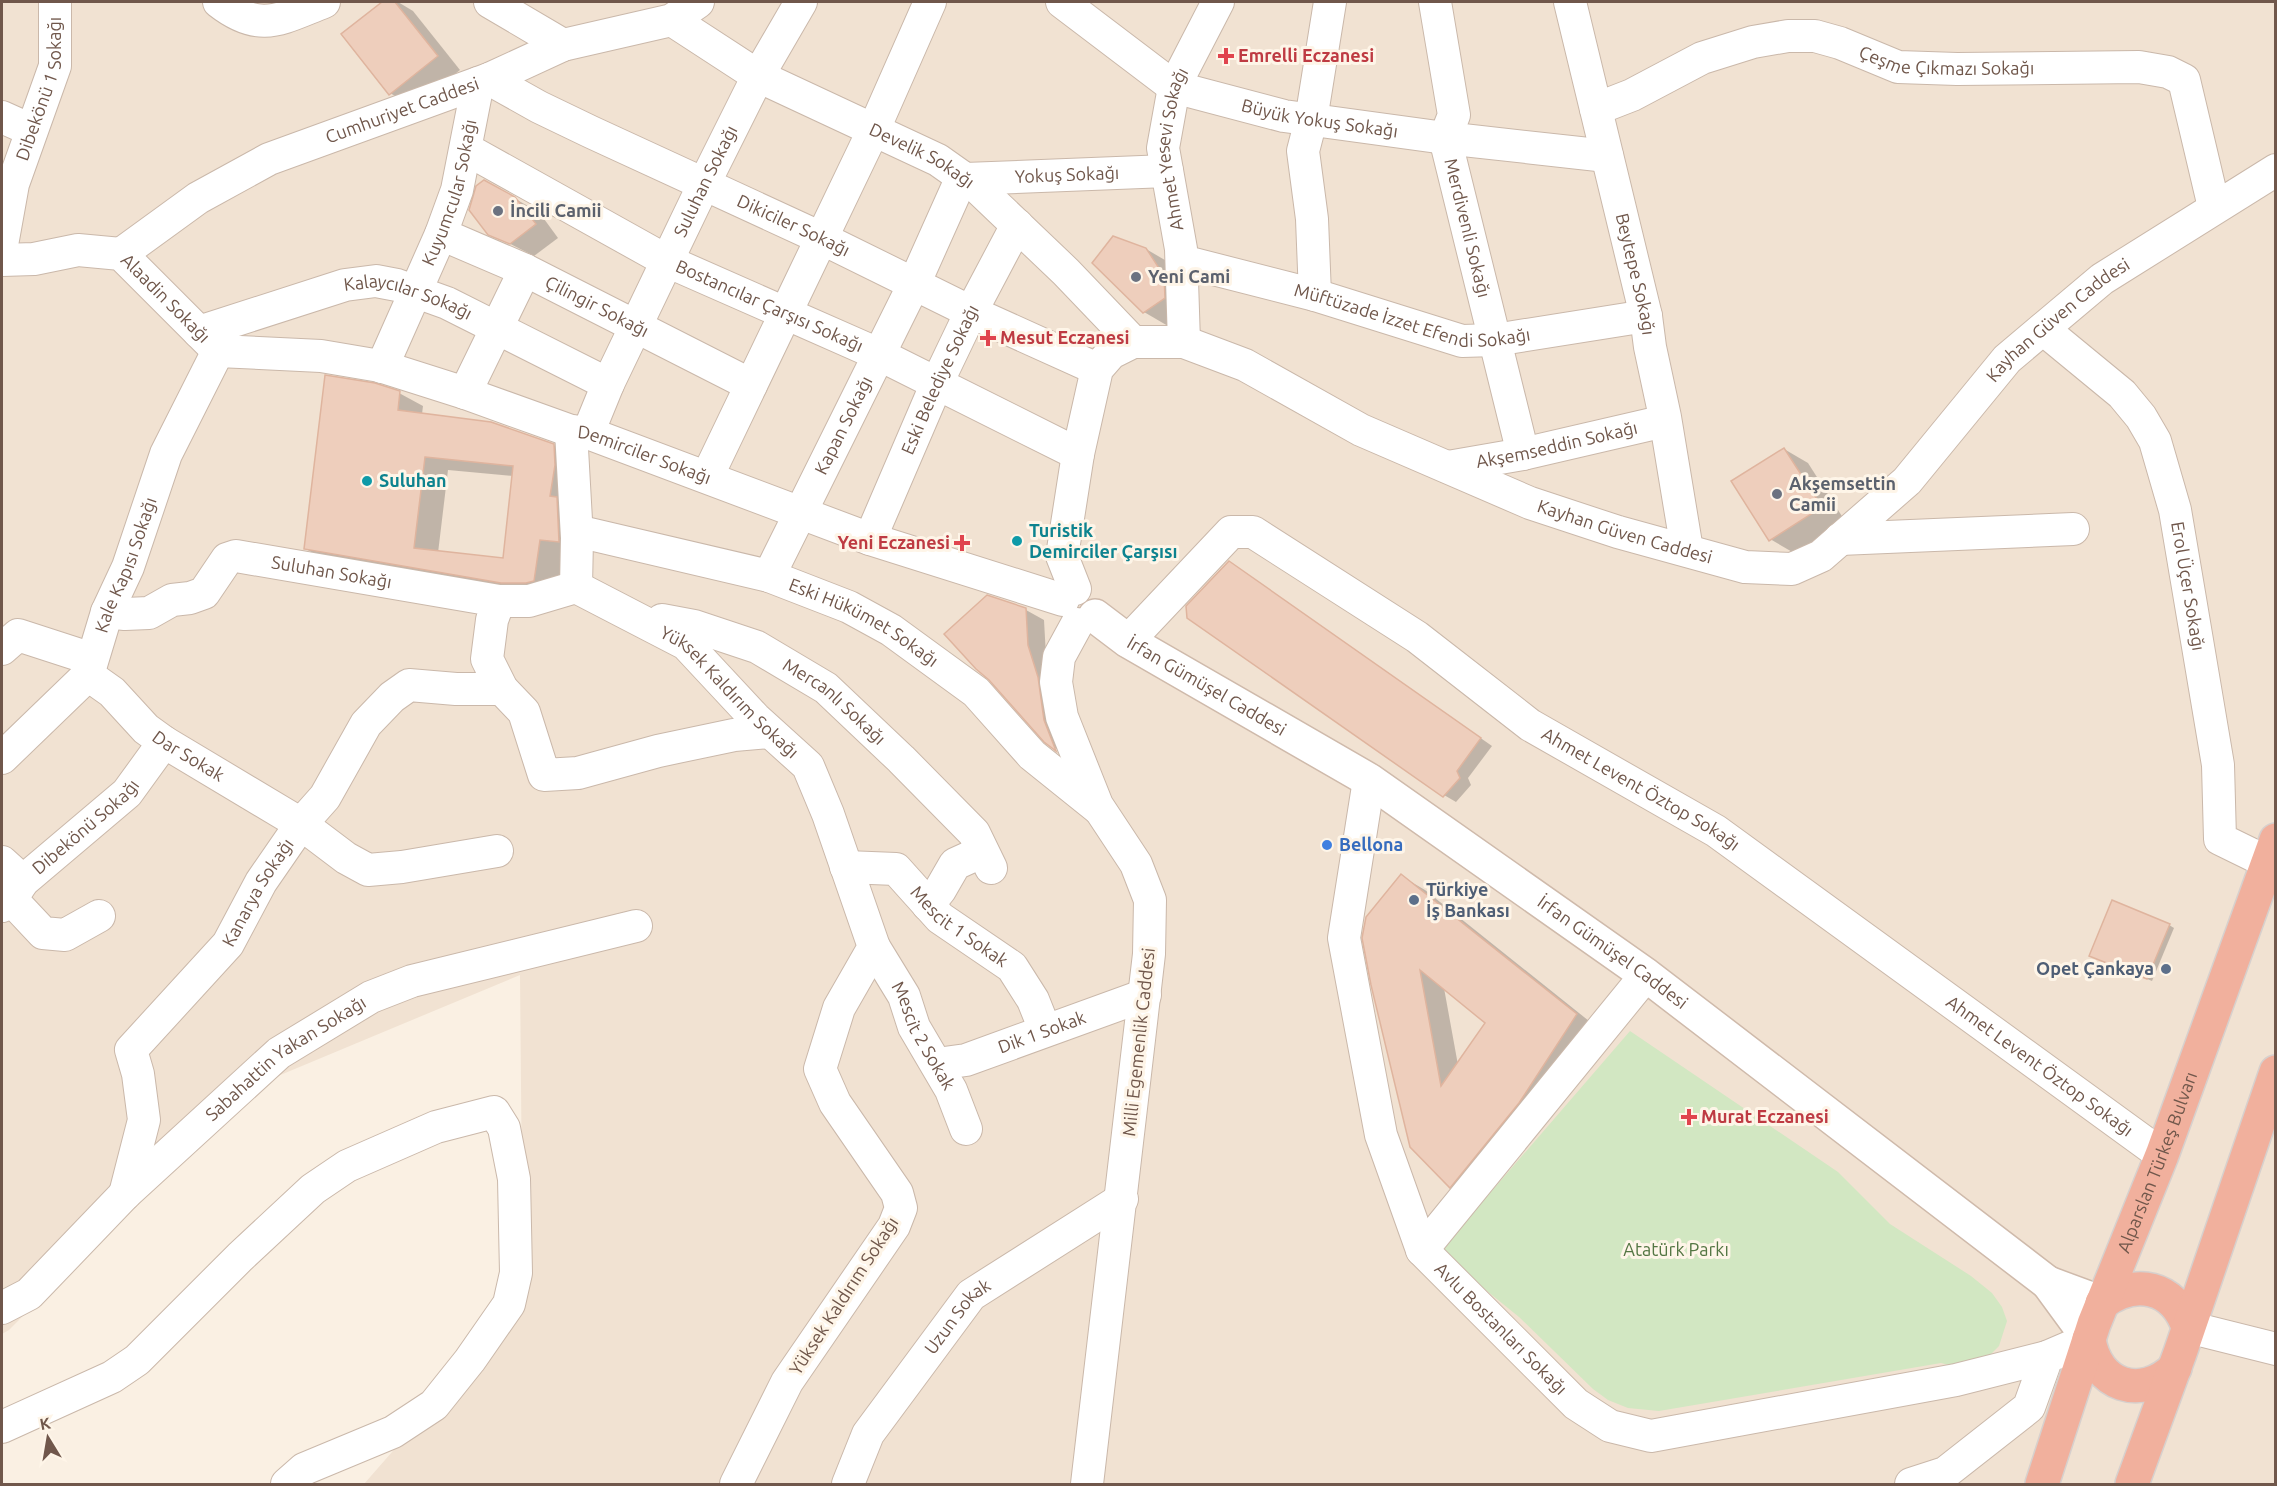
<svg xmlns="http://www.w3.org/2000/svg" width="2277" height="1486" viewBox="0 0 2277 1486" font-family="Ubuntu,sans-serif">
	<rect width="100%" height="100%" fill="#faf0e3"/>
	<path fill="#f1e2d2" d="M2,2H2275V1484H364L523,1302L520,975L249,1088L9,1330L2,1334Z"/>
	<path fill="#d2e7c2" d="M1630,1031L1838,1172L1890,1224L1971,1276L1992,1293L2002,1307L2007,1321L1999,1346L1987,1358L1952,1366L1941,1363L1659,1411L1628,1408L1608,1400L1593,1389L1519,1317L1439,1252Z"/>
	<g fill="#0003" fill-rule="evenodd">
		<path d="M384,2H398L413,11L460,70L414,107L390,93L343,34Z"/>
		<path d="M484,182L539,212L558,238L534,256L489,233Z"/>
		<path d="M1146,249L1170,263L1168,326L1144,312Z"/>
		<path d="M399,393L423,406L422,414L553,445L577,459L557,594L329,562L306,549ZM448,470L513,476L504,559L438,553Z"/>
		<path d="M1784,449L1808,463L1845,521L1794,553L1770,539Z"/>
		<path d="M1229,562L1492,746L1468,778L1471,785L1456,802L1444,795Z"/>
		<path d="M1026,610L1044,620L1046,656L1072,759L1045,741L990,679Z"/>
		<path d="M1401,876L1425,890L1599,1029L1474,1200L1451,1186ZM1444,988L1487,1023L1458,1065Z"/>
		<path d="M2169,925L2174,928L2152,981L2096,958Z"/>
	</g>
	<g fill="#eecebc" stroke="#dfb49e" stroke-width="1.5" fill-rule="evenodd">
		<path d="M382,2H395L438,56L389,95L341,34Z"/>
		<path d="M484,180L515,197L536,224L510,244L488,235L469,210L476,186Z"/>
		<path d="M1113,236L1146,248L1164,276L1165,298L1143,313L1092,263Z"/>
		<path d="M325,375L375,383L400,391L398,410L491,422L554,444L555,465L550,496L557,497L559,542L540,540L534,581L526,583H501L304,549ZM425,457L513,466L503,558L414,548Z"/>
		<path d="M1784,448L1822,507L1769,541L1731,481Z"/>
		<path d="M1229,561L1481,738L1457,771L1460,778L1443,797L1187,618L1186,606Z"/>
		<path d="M987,595L1026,608L1028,645L1038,677L1044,720L1056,751L1044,742L989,680L976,669L944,634Z"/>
		<path d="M1401,874L1577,1014L1519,1103L1450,1188L1410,1147L1371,985L1362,938L1366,917ZM1420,970L1485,1023L1441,1086Z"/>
		<path d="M2112,900L2170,924L2147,979L2089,956Z"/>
	</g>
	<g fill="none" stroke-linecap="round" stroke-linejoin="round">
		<g stroke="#cab8aa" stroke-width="34">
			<g id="street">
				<path d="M219,2C260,34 280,19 324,2"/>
				<path d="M490,2L563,45"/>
				<path id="s1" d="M1062,2L1174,87L1284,116L1445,138L1607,156"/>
				<path id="s2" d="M1435,2L1454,115L1445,138L1523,454"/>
				<path id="s3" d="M1570,2L1646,316L1650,347L1665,417L1687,550"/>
				<path id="s4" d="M672,20L758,76L938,160L979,189L1066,272L1133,342"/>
				<path id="s5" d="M489,79L539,107L591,132L821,238L971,312L1097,369"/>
				<path id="s6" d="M1596,109L1632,95L1702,58L1753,42L1788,36H1815L1840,43L1898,67L1957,69L2139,67L2168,72L2184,80L2214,207"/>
				<path d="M2,117L31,130"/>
				<path id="s7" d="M466,149L667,261L878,354L1078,454"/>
				<path id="s8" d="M965,179L1167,171"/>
				<path id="s9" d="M441,234L525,270L751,385"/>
				<path id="s10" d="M2,245L13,184L55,66V2"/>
				<path id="s11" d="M121,254L198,198L269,159L489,79L563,45L672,20L698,2"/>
				<path id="s12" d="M2,260L34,259L78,250L121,254L213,346"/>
				<path id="s13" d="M1182,261L1315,295L1462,341L1495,340L1646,316"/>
				<path d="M1315,295L1312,219L1303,151L1311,120L1330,2"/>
				<path id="s14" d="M2043,329L2122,394L2141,417L2155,441L2175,510L2218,765L2220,839L2267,862"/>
				<path id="s15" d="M199,332L345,285L376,281L397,285L447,303L608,384"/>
				<path id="s16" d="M1184,342L1181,249L1163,148L1174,87L1218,2"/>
				<path id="s17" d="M218,351L321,356L380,366L465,393L571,431L588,433L870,539L1063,600"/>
				<path id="s18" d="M382,367L441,234L457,190L478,83"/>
				<path d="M465,393L525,270"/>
				<path d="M571,431L577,538L576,587"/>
				<path id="s19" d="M588,433L608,384L704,184L758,76L801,2"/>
				<path id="s20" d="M1448,467L1523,454L1665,421"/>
				<path d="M707,477L874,129L930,2"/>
				<path id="s21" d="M577,531L769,576L849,607L891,630L976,692L1032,755L1098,808"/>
				<path id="s22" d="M870,539L937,383L971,312L1017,225"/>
				<path d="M1840,539L2073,529"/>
				<path id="s23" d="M769,576L915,282L962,177"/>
				<path id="s24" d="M576,587L686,644L755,718L808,766L828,814L874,947L839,1008L820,1069L835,1103L897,1193L901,1208L894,1226L787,1382L736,1484"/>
				<path id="s25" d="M1075,589L1062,556L1078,454L1097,369L1111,353L1133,342H1184L1245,365L1361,430L1530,503L1618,532L1745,567L1792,569L1821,556L1907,481L2007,359L2102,279L2276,170"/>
				<path d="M499,601L492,620L487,659L502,689L524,712L544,775L578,773L658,751L734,735L769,732"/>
				<path id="s26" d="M107,612L125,614L149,613L172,600L190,598L204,593L227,559L236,556L499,601H529L576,587"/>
				<path id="s27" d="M662,620L694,626L757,647L826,688L901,759L974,833L991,868"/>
				<path d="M1077,624L1059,657L1056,682L1062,717L1097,805L1136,864L1150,900L1149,954L1087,1484"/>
				<path id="s28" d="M1128,641L1231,532H1253L1417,637L1530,725L1716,831L2162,1155"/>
				<path d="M2,649L18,635L92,659"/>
				<path id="s29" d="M88,675L112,692L146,729L164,742L301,824L346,858L368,870L402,867L497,851"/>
				<path id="s30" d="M2,758L88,675L107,612L128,567L166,454L218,351"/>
				<path id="s31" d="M1369,780L1344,938L1381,1135L1422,1250L1576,1404L1610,1426L1651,1436L1956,1380L2047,1357"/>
				<path d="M2,862L23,881"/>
				<path id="s32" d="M846,867L896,869L940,918L1012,967L1033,1000L1045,1030"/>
				<path d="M11,899L43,933L65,935L99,916"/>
				<path d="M928,905L940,890L955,864L977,854L983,853"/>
				<path id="s33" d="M2,906L11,899L23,881L127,793L164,742"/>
				<path id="s34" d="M874,947L904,996L914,1027L951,1090L966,1129"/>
				<path id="s35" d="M937,1064L966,1060L1145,995"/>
				<path id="s36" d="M125,1194L144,1120L138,1074L131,1050L228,944L261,882L301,824L325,797L366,724L392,697L409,685L456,689H502"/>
				<path d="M1422,1250L1646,975"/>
				<path id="s37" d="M2,1308L29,1294L125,1194L279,1053L371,997L412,981L636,926"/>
				<path d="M2188,1327L2276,1349"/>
				<path d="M2,1427L112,1377L137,1360L240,1257L313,1189L347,1166L436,1127L494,1112L504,1128L514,1179L516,1273L509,1304L470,1360L434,1405L393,1432L304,1469L287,1484"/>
				<path id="s38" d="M848,1484L868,1434L971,1295L1122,1199"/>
				<path d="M1911,1484L1945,1473L2029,1407L2047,1357L2089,1339"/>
			</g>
		</g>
		<g stroke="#cfbaab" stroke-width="36">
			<g id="secondary">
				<path id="s39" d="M1095,616L1128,641L1369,780L1646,975L2048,1283"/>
				<path d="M2089,1339L2048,1283L2102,1303"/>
			</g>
		</g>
		<g stroke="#d7d0cd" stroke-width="36">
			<g id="highway">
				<path d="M2102,1303C2135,1278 2174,1286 2188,1327"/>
				<path d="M2089,1339C2096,1386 2141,1401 2175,1368"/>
				<path id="s40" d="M2042,1484L2094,1324L2162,1155L2276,840"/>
				<path d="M2132,1484L2180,1353L2276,1072"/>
			</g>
		</g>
		<use href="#street" stroke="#fff" stroke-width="32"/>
		<use href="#secondary" stroke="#fff" stroke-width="33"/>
		<use href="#highway" stroke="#f1b09d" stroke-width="33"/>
	</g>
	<g fill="#e0444e" stroke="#fef5e8" stroke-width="2">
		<path d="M1223 47h6v6h6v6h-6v6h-6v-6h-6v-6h6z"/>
		<path d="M985 329h6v6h6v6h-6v6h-6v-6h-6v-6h6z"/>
		<path d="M959 534h6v6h6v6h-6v6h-6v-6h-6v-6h6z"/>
		<path d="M1686 1108h6v6h6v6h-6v6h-6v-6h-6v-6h6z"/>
	</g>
	<g fill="#6b7280" stroke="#fef5e8" stroke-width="2">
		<circle cx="498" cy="211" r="6"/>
		<circle cx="1136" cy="277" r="6"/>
		<circle cx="1777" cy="494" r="6"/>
	</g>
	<g fill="#0f9aa8" stroke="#fef5e8" stroke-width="2">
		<circle cx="367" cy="481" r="6"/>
		<circle cx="1017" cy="541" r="6"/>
	</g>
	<circle fill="#3f7fe0" stroke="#fef5e8" stroke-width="2" cx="1327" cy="845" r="6"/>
	<g fill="#5c6f8a" stroke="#fef5e8" stroke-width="2">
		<circle cx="1414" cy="900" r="6"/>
		<circle cx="2166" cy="969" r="6"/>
	</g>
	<g text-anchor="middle" stroke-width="6" stroke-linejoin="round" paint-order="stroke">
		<g font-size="18" font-weight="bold" fill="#be3a42" stroke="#fef5e8" text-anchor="start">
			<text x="1238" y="62">Emrelli Eczanesi</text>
			<text x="1000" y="344">Mesut Eczanesi</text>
			<text x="950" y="549" text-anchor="end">Yeni Eczanesi</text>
			<text x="1701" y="1123">Murat Eczanesi</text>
		</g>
		<g font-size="18" fill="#70574b" stroke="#fef5e8">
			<text dy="6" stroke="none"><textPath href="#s6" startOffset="370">Çeşme Çıkmazı Sokağı</textPath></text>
			<text dy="6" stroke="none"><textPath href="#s10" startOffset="162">Dibekönü 1 Sokağı</textPath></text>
			<text dy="6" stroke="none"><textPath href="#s11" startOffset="318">Cumhuriyet Caddesi</textPath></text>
			<text dy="6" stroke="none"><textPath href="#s1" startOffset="290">Büyük Yokuş Sokağı</textPath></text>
			<text dy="6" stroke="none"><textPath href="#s16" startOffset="195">Ahmet Yesevi Sokağı</textPath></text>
			<text dy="6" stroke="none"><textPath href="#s4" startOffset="285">Develik Sokağı</textPath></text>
			<text dy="6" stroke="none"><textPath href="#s8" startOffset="102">Yokuş Sokağı</textPath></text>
			<text dy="6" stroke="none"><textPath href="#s19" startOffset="278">Suluhan Sokağı</textPath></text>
			<text dy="6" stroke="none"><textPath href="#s18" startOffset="188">Kuyumcular Sokağı</textPath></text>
			<text dy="6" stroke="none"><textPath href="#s5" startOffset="338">Dikiciler Sokağı</textPath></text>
			<text dy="6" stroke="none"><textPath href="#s2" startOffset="232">Merdivenli Sokağı</textPath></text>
			<text dy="6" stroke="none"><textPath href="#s3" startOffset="280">Beytepe Sokağı</textPath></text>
			<text dy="6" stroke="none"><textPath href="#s12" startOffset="183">Alaadin Sokağı</textPath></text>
			<text dy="6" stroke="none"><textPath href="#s15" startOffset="219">Kalaycılar Sokağı</textPath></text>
			<text dy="6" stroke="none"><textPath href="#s7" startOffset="342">Bostancılar Çarşısı Sokağı</textPath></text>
			<text dy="6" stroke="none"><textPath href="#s9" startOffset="172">Çilingir Sokağı</textPath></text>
			<text dy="6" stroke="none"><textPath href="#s13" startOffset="238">Müftüzade İzzet Efendi Sokağı</textPath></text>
			<text dy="6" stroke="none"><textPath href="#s25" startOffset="1344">Kayhan Güven Caddesi</textPath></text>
			<text dy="6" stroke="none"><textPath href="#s22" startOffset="174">Eski Belediye Sokağı</textPath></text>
			<text dy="6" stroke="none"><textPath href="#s23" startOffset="168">Kapan Sokağı</textPath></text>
			<text dy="6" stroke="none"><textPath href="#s20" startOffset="111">Akşemseddin Sokağı</textPath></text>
			<text dy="6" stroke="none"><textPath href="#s17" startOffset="442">Demirciler Sokağı</textPath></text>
			<text dy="6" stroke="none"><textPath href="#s25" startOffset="804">Kayhan Güven Caddesi</textPath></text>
			<text dy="6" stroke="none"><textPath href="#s30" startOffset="236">Kale Kapısı Sokağı</textPath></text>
			<text dy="6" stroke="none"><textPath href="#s26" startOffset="249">Suluhan Sokağı</textPath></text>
			<text dy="6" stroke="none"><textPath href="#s14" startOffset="309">Erol Üçer Sokağı</textPath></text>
			<text dy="6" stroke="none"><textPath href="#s21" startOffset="303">Eski Hükümet Sokağı</textPath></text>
			<text dy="6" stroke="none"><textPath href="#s39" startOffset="132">İrfan Gümüşel Caddesi</textPath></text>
			<text dy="6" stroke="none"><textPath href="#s24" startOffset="188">Yüksek Kaldırım Sokağı</textPath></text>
			<text dy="6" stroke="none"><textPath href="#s27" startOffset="194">Mercanlı Sokağı</textPath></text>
			<text dy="6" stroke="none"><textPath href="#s29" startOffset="130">Dar Sokak</textPath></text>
			<text dy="6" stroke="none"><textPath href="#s28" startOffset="638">Ahmet Levent Öztop Sokağı</textPath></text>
			<text dy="6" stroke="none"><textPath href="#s33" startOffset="116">Dibekönü Sokağı</textPath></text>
			<text dy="6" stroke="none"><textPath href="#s36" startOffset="351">Kanarya Sokağı</textPath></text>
			<text dy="6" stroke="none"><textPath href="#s32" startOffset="136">Mescit 1 Sokak</textPath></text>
			<text dy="6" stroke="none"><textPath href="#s39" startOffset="618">İrfan Gümüşel Caddesi</textPath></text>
			<text dy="6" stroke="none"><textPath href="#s35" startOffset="110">Dik 1 Sokak</textPath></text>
			<text dy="6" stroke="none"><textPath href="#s34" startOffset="102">Mescit 2 Sokak</textPath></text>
			<text transform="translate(1139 1042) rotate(-84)" y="6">Milli Egemenlik Caddesi</text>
			<text dy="6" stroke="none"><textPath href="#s37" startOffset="380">Sabahattin Yakan Sokağı</textPath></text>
			<text dy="6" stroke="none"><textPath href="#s28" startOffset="1124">Ahmet Levent Öztop Sokağı</textPath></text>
			<text dy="6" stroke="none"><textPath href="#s40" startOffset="342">Alparslan Türkeş Bulvarı</textPath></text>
			<text transform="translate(844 1296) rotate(-57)" y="6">Yüksek Kaldırım Sokağı</text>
			<text dy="6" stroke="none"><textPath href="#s38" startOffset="202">Uzun Sokak</textPath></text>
			<text dy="6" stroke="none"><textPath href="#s31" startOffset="594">Avlu Bostanları Sokağı</textPath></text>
		</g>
		<g font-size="18" font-weight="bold" fill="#5b616d" stroke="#fef5e8" text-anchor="start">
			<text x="510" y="217">İncili Camii</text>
			<text x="1148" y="283">Yeni Cami</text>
			<text x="1789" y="490">Akşemsettin<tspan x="1789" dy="21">Camii</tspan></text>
		</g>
		<g font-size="18" font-weight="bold" fill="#0d838f" stroke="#fef5e8" text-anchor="start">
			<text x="379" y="487">Suluhan</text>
			<text x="1029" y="537">Turistik<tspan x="1029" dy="21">Demirciler Çarşısı</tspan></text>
		</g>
		<g font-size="18" font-weight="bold" fill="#366cbe" stroke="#fef5e8" text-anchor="start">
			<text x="1339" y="851">Bellona</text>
		</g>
		<g font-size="18" font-weight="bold" fill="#4e5e75" stroke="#fef5e8" text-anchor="start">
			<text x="1426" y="896">Türkiye<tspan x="1426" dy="21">İş Bankası</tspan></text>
			<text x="2154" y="975" text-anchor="end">Opet Çankaya</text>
		</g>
		<g font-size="18" fill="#547643" stroke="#fef5e8">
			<text x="1676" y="1256">Atatürk Parkı</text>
		</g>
	</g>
	<rect width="2277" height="1486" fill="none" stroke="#70574b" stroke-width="6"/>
	<g transform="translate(48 1438) rotate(349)" stroke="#fef5e8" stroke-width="4.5" paint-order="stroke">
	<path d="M0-4.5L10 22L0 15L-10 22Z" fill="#70574b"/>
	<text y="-9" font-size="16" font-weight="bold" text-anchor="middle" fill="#70574b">K</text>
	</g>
</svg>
